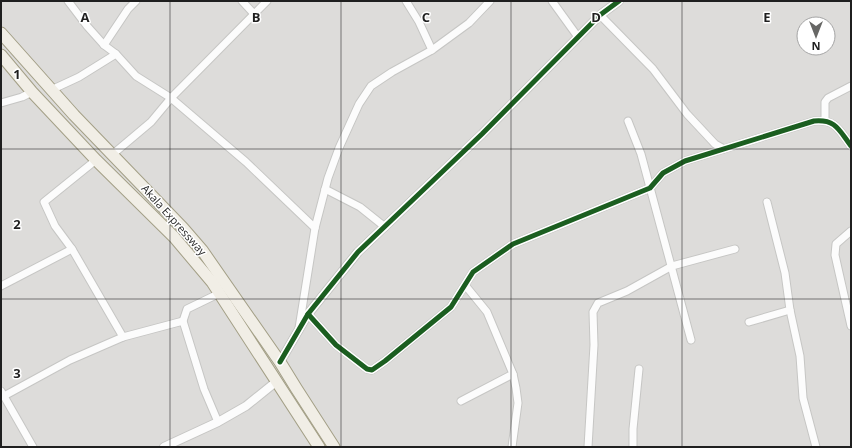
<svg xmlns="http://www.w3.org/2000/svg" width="852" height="448" viewBox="0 0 852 448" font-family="'Open Sans',sans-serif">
	<rect width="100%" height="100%" fill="#eeede8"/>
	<path fill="#dddcda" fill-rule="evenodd" d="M1,1H851V447H1ZM804,24H828V48H804Z"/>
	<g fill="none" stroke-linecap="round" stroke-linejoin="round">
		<g stroke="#c6c6c4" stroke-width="9">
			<g id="minor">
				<path d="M68,1L87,26L104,45L116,54L136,76L171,98L246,162L315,228"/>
				<path d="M242,1L254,14"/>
				<path d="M406,1L419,22L432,50"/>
				<path d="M552,1L578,37"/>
				<path d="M600,15L653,69L687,114L715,144L724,149"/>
				<path d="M104,45L128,9L136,1"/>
				<path d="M51,90L79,77L116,54"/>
				<path d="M1,103L22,97L32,92"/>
				<path d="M825,120V102L828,98L851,86"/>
				<path d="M628,121L641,154L691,340"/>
				<path d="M113,154L151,122L171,98L267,1"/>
				<path d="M96,160L44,202L55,226L72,249L123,337"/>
				<path d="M325,189L360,207L385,227"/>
				<path d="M767,202L785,273L790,310L800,356L803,398L816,447"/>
				<path d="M851,231L836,244L835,255L851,326"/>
				<path d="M1,286L72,249"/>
				<path d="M308,314L336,345L367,369L372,370L385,361L451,307L473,272L513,244L650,188L663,173L685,161L814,121C836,119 839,130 851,146"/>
				<path d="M183,321L187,309L220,293"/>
				<path d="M749,322L790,310"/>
				<path d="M299,328L315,228L328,178L339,148L359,104L371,86L392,72L432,50L469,23L490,1"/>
				<path d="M1,391L33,447"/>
				<path d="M4,396L70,360L123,337L183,321L204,389L218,422"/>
				<path d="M461,401L513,374L487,312L465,285"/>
				<path d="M512,447L518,403L516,388L513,374"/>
				<path d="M588,447L594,345L593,312L598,303L627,291L672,266L735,249"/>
				<path d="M633,447V429L639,369"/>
			</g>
		</g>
		<g stroke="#c6c6c4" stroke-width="10">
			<g id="tertiary">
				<path d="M280,362L308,314L358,252L482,134L600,15L619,1"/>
				<path d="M164,447L218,422L246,406L277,381"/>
			</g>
		</g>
		<g stroke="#a39f86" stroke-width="13">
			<g id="primary">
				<path d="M1,33L74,115L183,228L202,250L280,362L296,388L334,447"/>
				<path d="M1,55L32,92L96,160L174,237L212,282L319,447"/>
			</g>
		</g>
		<use href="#minor" stroke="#fcfcfc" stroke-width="7"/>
		<use href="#tertiary" stroke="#fcfcfc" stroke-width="8"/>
		<use href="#primary" stroke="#f1eee6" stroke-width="11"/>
		<g stroke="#fff" stroke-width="8">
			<g id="cycleway">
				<path d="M308,314L336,345L367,369L372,370L385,361L451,307L473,272L513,244L650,188L663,173L685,161L814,121C836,119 839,130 851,146"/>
				<path d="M280,362L308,314L358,252L482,134L600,15L619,1"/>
			</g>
		</g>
		<use href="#cycleway" stroke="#1b5e20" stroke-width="5"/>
	</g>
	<path fill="none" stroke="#1f1f1f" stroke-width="1" stroke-opacity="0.55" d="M170,1V447M341,1V447M511,1V447M682,1V447M1,149H851M1,299H851"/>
	<g text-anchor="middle" stroke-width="3" stroke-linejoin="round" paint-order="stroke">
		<g font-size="11" fill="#1f1f1f" stroke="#fff">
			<text transform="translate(174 220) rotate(48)" y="4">Akala Expressway</text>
		</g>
	</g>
	<g font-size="13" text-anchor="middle" font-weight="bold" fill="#1f1f1f" stroke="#fff" stroke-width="3" stroke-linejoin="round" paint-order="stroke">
		<text x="85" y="22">A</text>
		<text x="256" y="22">B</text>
		<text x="426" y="22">C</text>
		<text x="596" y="22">D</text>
		<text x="767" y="22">E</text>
		<text x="17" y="79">1</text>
		<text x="17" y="229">2</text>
		<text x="17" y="378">3</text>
	</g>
	<rect width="852" height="448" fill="none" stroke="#1f1f1f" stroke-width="4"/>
	<g transform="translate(816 36) rotate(180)"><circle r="19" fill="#ffffff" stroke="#a5a5a5"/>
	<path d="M0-3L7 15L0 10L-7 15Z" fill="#676765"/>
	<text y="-6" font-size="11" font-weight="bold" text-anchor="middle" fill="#1f1f1f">N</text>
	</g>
</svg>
